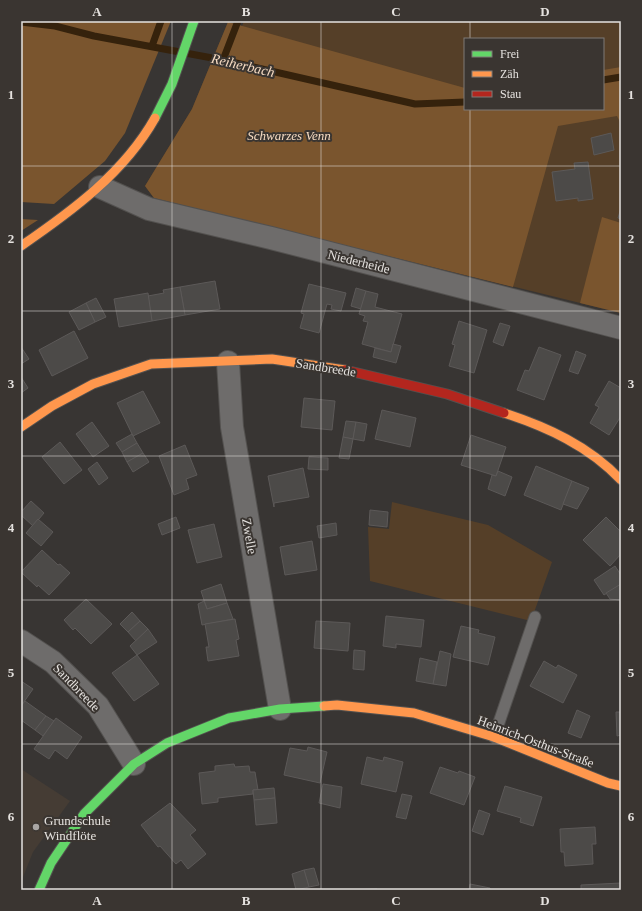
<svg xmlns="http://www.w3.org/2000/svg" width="642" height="911" viewBox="0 0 642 911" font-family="Georgia,serif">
	<rect width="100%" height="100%" fill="#383533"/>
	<path fill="#453c34" d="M21,769L70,801L33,852L21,882Z"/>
	<g fill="#553f28" fill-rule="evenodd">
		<path d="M244,21H621V313L154,198L145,186L192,109L228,22L242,26ZM465,39H603V109H465Z"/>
		<path d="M392,502L488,525L552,562L531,621L370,581L368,527L389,529Z"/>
	</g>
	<g fill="#7a552e">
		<path d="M21,21H171L125,133L105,161L54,204L21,202Z"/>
		<path d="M228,22L465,88V109H603V70L621,67V124L617,116L558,126L513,287L154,198L145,186L192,109Z"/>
		<path d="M602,217L621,223V313L580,303Z"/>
		<path d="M21,219L38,220L21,231Z"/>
	</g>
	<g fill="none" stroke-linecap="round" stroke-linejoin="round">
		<g stroke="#35220c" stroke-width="7">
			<path d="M21,22L55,26L94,36L223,60L415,104L465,102"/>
			<path d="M152,46L161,21"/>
			<path d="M223,60L238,21"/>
			<path d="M603,80L621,77"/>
		</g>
	</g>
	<g fill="#4c4a48" stroke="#5c5958">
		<path d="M611,133L614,150L594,155L591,138Z"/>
		<path d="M588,162L593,199L578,201V198L556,201L552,172L575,169L574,163Z"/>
		<path d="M621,208V219L618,218Z"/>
		<path d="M215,281L220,309L185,315L180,287Z"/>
		<path d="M309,284L346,293L341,311L331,309L332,305L327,304L319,333L300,328L304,314L301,313Z"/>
		<path d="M180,287L185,315L152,321L148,296L164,293L163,290Z"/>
		<path d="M356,288L366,291L361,309L351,306Z"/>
		<path d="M366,291L378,294L375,307L402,314L391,352L362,344L368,322L363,321L365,316L359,314Z"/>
		<path d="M148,293L152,321L119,327L114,299Z"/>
		<path d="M96,298L106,317L95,322L86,303Z"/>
		<path d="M86,303L95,322L79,330L69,312Z"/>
		<path d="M459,321L487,330L474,373L449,366L455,345L452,344Z"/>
		<path d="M500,323L510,326L503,346L493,342Z"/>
		<path d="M74,331L88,358L52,376L39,350Z"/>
		<path d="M393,344L401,346L396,363L373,357L375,348L391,352Z"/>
		<path d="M21,347L29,359L21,364Z"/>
		<path d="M539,347L561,355L544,400L517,390L525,370L529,371Z"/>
		<path d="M576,351L586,355L578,374L569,371Z"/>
		<path d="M21,377L28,388L21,393Z"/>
		<path d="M609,381L621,388V416L609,435L590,423L599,407L595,405Z"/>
		<path d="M143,391L160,423L133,436L117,403Z"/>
		<path d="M304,398L335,401L332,430L301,427Z"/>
		<path d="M382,410L416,418L410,447L375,439Z"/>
		<path d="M346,421L356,422L353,439L343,437Z"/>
		<path d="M92,422L109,446L93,457L76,434Z"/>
		<path d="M356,422L367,424L364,441L353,439Z"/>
		<path d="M132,434L137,443L122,452L116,443Z"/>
		<path d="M471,435L506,447L496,476L461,465Z"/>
		<path d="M343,437L353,439L349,459L339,458Z"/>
		<path d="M60,442L82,470L64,484L42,457Z"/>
		<path d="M137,443L143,453L127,462L122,452Z"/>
		<path d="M185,445L197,475L186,479L189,489L174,495L159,456Z"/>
		<path d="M143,453L149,462L133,472L127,462Z"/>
		<path d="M309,457L328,458V470L308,469Z"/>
		<path d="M97,462L108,478L99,485L88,469Z"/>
		<path d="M536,466L572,481L561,510L524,495Z"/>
		<path d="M303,468L309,497L274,503V507L268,476Z"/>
		<path d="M498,471L512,477L505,496L488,489L492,475L496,476Z"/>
		<path d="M572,481L589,488L577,509L563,504Z"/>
		<path d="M31,501L44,513L33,526L21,515V512Z"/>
		<path d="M370,510L388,512L387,527L369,525Z"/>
		<path d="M176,517L180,528L162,535L158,524Z"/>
		<path d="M606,517L621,532V554L610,566L583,540Z"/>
		<path d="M38,519L53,532L41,546L26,533Z"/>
		<path d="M336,523L337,535L319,538L317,526Z"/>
		<path d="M214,524L222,557L197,563L188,530Z"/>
		<path d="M312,541L317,570L285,575L280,547Z"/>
		<path d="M42,550L58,565L60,564L70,573L49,595L38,585L37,587L21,572Z"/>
		<path d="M615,566L621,575V584L604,595L594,580Z"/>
		<path d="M221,584L227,603L207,609L201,591Z"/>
		<path d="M621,584V598L620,600L610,599L606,593Z"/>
		<path d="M621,598V624H620V600Z"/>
		<path d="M86,599L112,624L91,644L75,628L73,630L64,620Z"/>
		<path d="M204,601L207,609L227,603L233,619L202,625L198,604Z"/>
		<path d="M132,612L140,621L128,632L120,624Z"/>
		<path d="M386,616L424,620L421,647L396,644V648L383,646Z"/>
		<path d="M235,619L239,639L236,640L239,656L208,661L206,647H209L205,624Z"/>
		<path d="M140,621L148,629L136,641L128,632Z"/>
		<path d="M316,621L350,623L348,651L314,648Z"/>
		<path d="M461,626L479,630L478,633L495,637L488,665L453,657Z"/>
		<path d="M148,629L157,642L137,655L130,646Z"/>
		<path d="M354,650L365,651L364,670L353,669Z"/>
		<path d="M440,651L451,654L446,686L433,684Z"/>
		<path d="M137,655L159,684L134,701L112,673Z"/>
		<path d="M420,658L437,662L433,684L416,681Z"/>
		<path d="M544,661L556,668L558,665L577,675L563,703L530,686Z"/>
		<path d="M21,681L33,689L21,706Z"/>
		<path d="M25,701L46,716L35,730L21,720V706Z"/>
		<path d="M577,710L590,716L581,738L568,733Z"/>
		<path d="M616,712H621V735L617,736Z"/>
		<path d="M46,716L54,721L43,736L35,730Z"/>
		<path d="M56,718L82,737L67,759L55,750L49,759L34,749Z"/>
		<path d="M308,747L327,752L320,783L284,775L290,748L307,751Z"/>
		<path d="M367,757L383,761L384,757L403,762L396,792L361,784Z"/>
		<path d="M234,764L235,767L249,766L250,772H255L258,790H253V794L218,798V802L202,804L199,773L215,771V766Z"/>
		<path d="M440,767L458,773L459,771L475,777L464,805L430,793Z"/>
		<path d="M323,784L342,787L340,808L319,803Z"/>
		<path d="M505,786L542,797L533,826L520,822L521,818L497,811Z"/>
		<path d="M274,788L275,798L254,800L253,790Z"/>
		<path d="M402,794L412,796L406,819L396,817Z"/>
		<path d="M275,798L277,823L256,825L254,800Z"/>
		<path d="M170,803L196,830L190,835L206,854L188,869L181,860L176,864L160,846L158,847L141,825Z"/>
		<path d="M479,810L490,814L483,835L472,831Z"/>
		<path d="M595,827L596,844H592L593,864L565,866L564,852H561L560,829Z"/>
		<path d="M314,868L319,885L309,887L304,870Z"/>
		<path d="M304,870L309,887L296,890L292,874Z"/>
		<path d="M621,883V890H581V885Z"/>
		<path d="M470,884L490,888V890H469Z"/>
		<path d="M377,889V890H348Z"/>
	</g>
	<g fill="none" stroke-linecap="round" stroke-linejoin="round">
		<g stroke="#53514f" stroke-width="13">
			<path id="lane" d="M494,737L535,617"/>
		</g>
		<g stroke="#53514f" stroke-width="24">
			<g id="street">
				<path d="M100,187L149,209L271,238L621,328"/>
				<path d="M228,362L232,427L280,709"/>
				<path d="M21,641L53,662L98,706L134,764"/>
			</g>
		</g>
		<g stroke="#53514f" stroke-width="11">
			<g id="fast">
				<path d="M155,118L172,84L194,21"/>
				<path d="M39,890L51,863L84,814L134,764L167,743L229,718L280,709L324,706"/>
			</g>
		</g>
		<g stroke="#53514f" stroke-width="11">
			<g id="slow">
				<path d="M21,246C72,211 124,173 155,118"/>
				<path d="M504,413C547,427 589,446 621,480"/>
				<path d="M21,427L52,406L93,384L151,364L272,359L345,370"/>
				<path d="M324,706L337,705L414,713L494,737L608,783L621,786"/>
			</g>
		</g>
		<g stroke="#53514f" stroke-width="11">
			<path id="jam" d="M345,370L447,394L504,413"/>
		</g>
		<use href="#lane" stroke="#6e6c6b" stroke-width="11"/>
		<use href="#street" stroke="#6e6c6b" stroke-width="22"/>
		<use href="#fast" stroke="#63d668" stroke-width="9"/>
		<use href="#slow" stroke="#ff974d" stroke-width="9"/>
		<use href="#jam" stroke="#b3261e" stroke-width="9"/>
	</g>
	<path fill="none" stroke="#e5e2df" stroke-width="1" stroke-opacity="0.55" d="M172,21V890M321,21V890M470,21V39M470,109V890M21,166H621M21,311H621M21,456H621M21,600H621M21,744H621"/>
	<circle fill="#a8a5a3" stroke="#3a3531" stroke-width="1.5" cx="36" cy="827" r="4"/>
	<g text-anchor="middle" stroke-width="4" stroke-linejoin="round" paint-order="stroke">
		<g font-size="13" font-style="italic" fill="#f7dcc3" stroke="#3a3531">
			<text x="289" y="140">Schwarzes Venn</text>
		</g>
		<g font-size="13" fill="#e5e2df" stroke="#3a3531">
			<text transform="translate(359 261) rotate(14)" y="5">Niederheide</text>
			<text transform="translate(326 367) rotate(9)" y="5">Sandbreede</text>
			<text transform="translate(250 536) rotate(80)" y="5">Zwelle</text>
			<text transform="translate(77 687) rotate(46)" y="5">Sandbreede</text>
			<text transform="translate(536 741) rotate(21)" y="5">Heinrich-Osthus-Straße</text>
		</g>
		<g font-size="13" fill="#e5e2df" stroke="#3a3531" text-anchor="start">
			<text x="44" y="825">Grundschule<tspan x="44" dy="15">Windflöte</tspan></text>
		</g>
		<g font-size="14" font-style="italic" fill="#f7dcc3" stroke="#3a3531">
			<text transform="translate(243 65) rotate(13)" y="5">Reiherbach</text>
		</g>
	</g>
	<rect width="642" height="911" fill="none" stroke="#3a3531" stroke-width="44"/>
	<rect x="464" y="38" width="140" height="72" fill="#3a3531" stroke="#7e7a77"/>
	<rect x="472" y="51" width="20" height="6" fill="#63d668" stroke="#7e7a77"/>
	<text x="500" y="58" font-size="12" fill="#e5e2df">Frei</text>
	<rect x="472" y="71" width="20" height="6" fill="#ff974d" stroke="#7e7a77"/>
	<text x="500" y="78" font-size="12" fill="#e5e2df">Zäh</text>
	<rect x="472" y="91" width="20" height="6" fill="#b3261e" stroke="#7e7a77"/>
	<text x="500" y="98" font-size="12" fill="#e5e2df">Stau</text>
	<rect x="22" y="22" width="598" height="867" fill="none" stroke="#e5e2df" stroke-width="1.5"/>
	<g font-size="13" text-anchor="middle" font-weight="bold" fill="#e5e2df">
		<text x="97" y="16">A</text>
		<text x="246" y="16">B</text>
		<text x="396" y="16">C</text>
		<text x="545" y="16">D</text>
		<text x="11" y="99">1</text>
		<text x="631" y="99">1</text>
		<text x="11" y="243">2</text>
		<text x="631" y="243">2</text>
		<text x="11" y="388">3</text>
		<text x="631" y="388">3</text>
		<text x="11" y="532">4</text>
		<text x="631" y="532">4</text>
		<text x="11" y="677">5</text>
		<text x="631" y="677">5</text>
		<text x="11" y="821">6</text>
		<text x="631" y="821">6</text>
		<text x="97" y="905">A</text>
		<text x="246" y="905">B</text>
		<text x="396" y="905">C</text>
		<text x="545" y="905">D</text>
	</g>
</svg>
